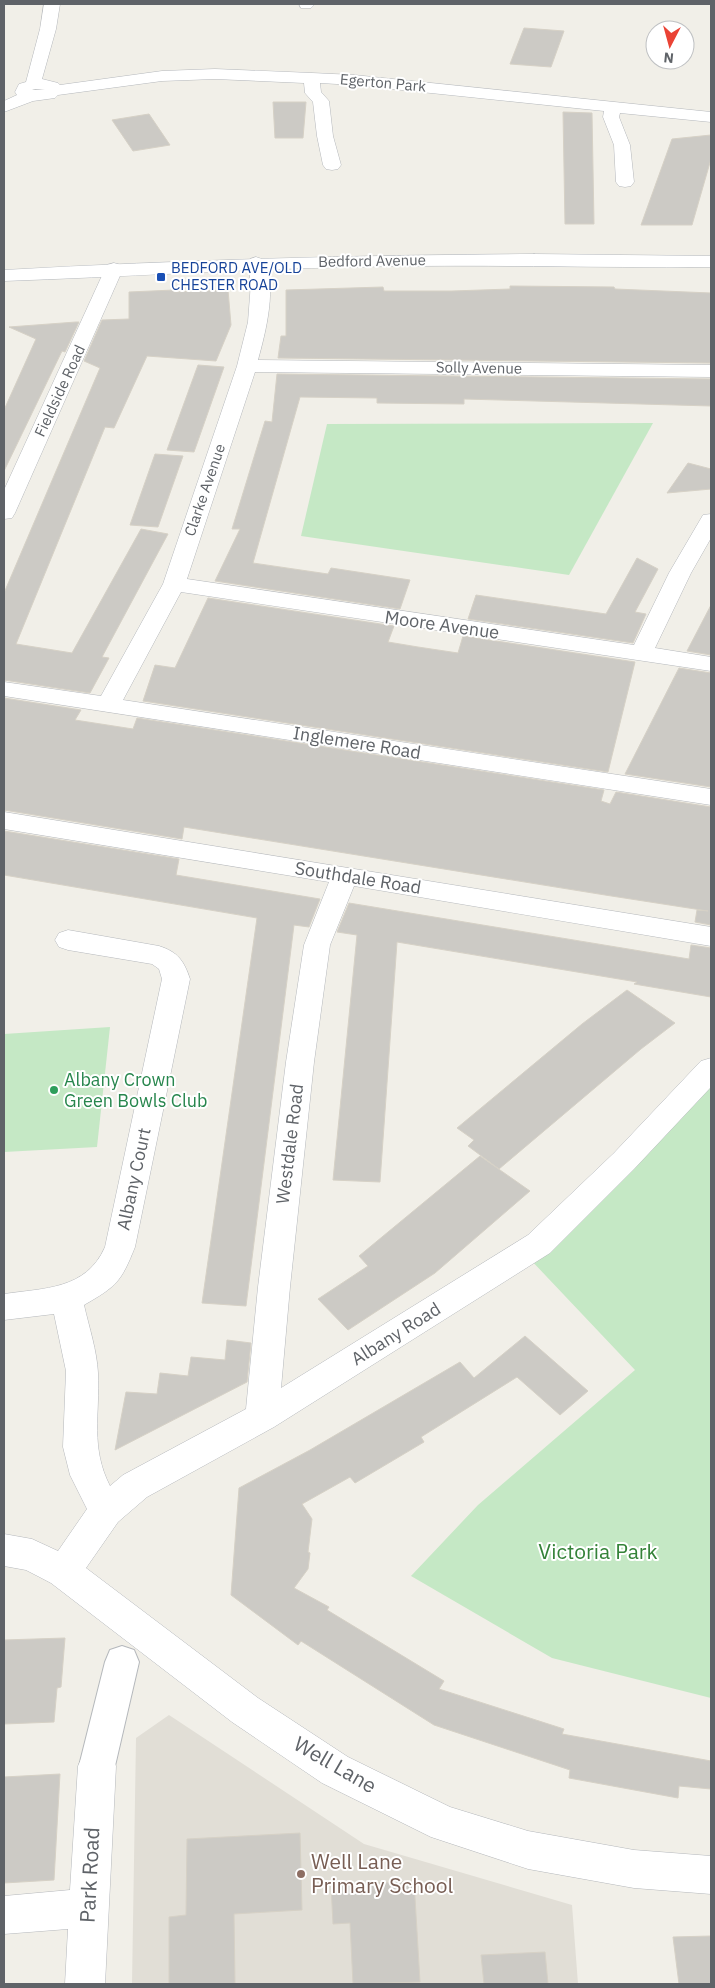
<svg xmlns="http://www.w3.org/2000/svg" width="715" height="1988" viewBox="0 0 715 1988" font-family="'IBM Plex Sans',sans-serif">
	<rect width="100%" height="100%" fill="#f1efe8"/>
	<path fill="#e1ded6" d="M169,1715L364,1844L572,1905L578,1984H132L136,1738Z"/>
	<g fill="#c5e8c5">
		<path d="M653,423L569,575L301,536L327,424Z"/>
		<path d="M110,1027L97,1147L4,1152V1034Z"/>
		<path d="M711,1076V1698L552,1658L411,1576L478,1505L635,1370L529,1258L628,1162Z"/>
	</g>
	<g fill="#cccac5" stroke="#d6d1c6">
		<path d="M524,28L564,31L551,67L510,64Z"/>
		<path d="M273,102H306L303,138H275Z"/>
		<path d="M563,112L592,113L594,224H565Z"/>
		<path d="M149,114L170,145L133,151L112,120Z"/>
		<path d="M711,135V159L692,225H641L672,139Z"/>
		<path d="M510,286L614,287L615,289L711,293V363L278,358L281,336H286V290L383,287L384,291H452L510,289Z"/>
		<path d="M174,290V292L228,290L231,325L216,361L147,356L114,428L105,427L16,644L72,653L141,529L168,534L102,657L109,658L90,693L4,680V593L100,368L84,361L102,320L129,319V292Z"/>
		<path d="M76,322H79L65,352L62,351L4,471V410L36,339L9,327Z"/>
		<path d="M198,365L224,367L194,452L167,450Z"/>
		<path d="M277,374L711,379V406L464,399V404L377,403V398L300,397L253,563L328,574L331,568L410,580L400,609L215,581L240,529H232L265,421L272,422Z"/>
		<path d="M155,454L183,456L158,527L130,525Z"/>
		<path d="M688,463L711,469V489L667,493Z"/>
		<path d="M637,558L658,569L635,612L646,614L633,643L468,619L476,595L606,614Z"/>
		<path d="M208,598L394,626L388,642L418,647L458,653L463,636L635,662L608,772L143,701L155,665L175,668Z"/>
		<path d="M711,605V655L687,651Z"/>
		<path d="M679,668L711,673V787L625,774Z"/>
		<path d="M4,698L81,710L75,720L133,729L137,718L604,790L601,801L610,804L616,792L711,807V925L695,922L697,910L708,911L605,895L184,827L182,839L4,810Z"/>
		<path d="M4,831L179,859L176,875L320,899L309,927L294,925L246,1306L202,1303L257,918L4,875Z"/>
		<path d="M349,903L689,959L691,945L711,948V997L634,984L637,982L397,942L380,1182L333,1180L357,935L337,932Z"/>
		<path d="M627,990L675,1023L641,1049L499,1169L468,1146L474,1140L457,1128L582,1024Z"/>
		<path d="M480,1156L530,1191L435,1273L348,1330L318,1299L368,1266L359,1256Z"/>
		<path d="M525,1336L588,1391L560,1415L517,1377L421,1437L424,1442L355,1483L350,1477L302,1504L312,1519L308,1552L310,1553L308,1569L294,1588L329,1607L327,1610L444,1681L439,1689L564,1729L562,1734L711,1761V1789L679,1786L678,1798L569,1778L570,1770L434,1725L301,1641L298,1645L231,1595L239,1488L310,1450L460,1362L474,1378Z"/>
		<path d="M227,1340L251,1343L247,1382L115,1450L126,1392L157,1394L160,1373L188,1376L191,1357L225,1360Z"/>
		<path d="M65,1638L61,1687L57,1688L54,1722L4,1724V1640Z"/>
		<path d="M60,1774L54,1880L4,1883V1777Z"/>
		<path d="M300,1833L302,1910L234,1914L235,1984H169V1917L186,1915L187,1839Z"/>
		<path d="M414,1881L420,1982L353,1984L350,1923L333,1924L331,1885Z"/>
		<path d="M711,1936V1984H679L673,1937Z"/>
		<path d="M545,1952L548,1984H484L481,1955Z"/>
	</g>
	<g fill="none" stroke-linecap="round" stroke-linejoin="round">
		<g stroke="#b5b8bc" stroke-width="2">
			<path id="pedestrian" d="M122,1646L134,1650L139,1662L115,1766L110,1778L97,1784L84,1778L79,1766L105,1662L110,1650Z"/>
		</g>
		<g stroke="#b5b8bc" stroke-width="1">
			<g id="minor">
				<path d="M44,4H60L56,29L42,79L58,83L60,85L162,71L215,69L312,73L354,75L711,112V122L620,113L619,117L630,145L634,182L631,186L625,187L619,186L616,182L614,145L603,117L604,111L354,85L320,83L321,92L329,101L333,136L341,165L338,169L332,170L326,169L323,165L317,136L313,102L305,93L304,83L215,79L162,81L58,95L55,98L33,101L4,112V101L17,95L15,92L19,84L26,82L40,29ZM35,89L45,90H32Z"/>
				<path d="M299,4H313L314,5L311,8H301Z"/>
				<path d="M256,257L262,259C279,283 265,334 258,360L711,365V377L255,372L187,579L634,645L669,573L703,515L711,514V538L691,573L655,648L711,657V671L181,592L123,700L711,789V805L4,696V682L101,696L163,584L237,366L248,322L251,282L247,263L250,259Z"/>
				<path d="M114,263L121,265L123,269L15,513L12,518L4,519V490L105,269L107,265Z"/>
				<path d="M4,812L711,927V946L354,886L330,945L314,1062L290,1287L281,1388L528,1235L614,1153L701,1061L711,1058V1087L634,1169L550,1253L274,1427L147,1497L118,1522L86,1568L258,1698L348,1757L450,1807L528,1831L634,1850L711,1856V1894L634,1888L528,1869L431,1837L322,1783L232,1722L51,1583L26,1570L4,1566V1534L32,1539L58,1551L87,1509L70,1475L63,1447L66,1371L54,1314L4,1320V1294C44,1288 86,1290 105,1247L162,979L159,969L152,964L68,950L59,947L55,940L59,933L68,930L159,946C178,952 184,961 190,979L135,1247C121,1282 117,1286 84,1305C89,1327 97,1351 98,1373C100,1415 90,1447 110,1486L123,1475L246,1409L258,1287L286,1062L304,945L329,882L4,829Z"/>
				<path d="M97,1748L110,1753L116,1766L105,1984H65L68,1929L4,1934V1896L70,1890L78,1766L84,1753Z"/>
			</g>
		</g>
		<g stroke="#b6babf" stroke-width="1">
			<path id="secondary" d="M534,254L711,256V267C593,268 474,264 355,267C238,269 121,277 4,281V270C181,260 357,255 534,254Z"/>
		</g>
		<use href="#pedestrian" fill="#fff" fill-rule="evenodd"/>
		<use href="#minor" fill="#fff" fill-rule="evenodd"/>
		<use href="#secondary" fill="#fff" fill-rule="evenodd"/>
	</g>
	<rect fill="#1a4fb4" stroke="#fff" stroke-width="2" x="156" y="272" width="10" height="10" rx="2.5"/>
	<circle fill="#2e9e5b" stroke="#fff" stroke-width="2" cx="54" cy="1090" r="5"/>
	<circle fill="#8d6e63" stroke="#fff" stroke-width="2" cx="301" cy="1874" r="5"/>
	<g text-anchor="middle" stroke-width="4" stroke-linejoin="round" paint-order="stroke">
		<g font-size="15" fill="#5f6368" stroke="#fff">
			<text transform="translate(383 83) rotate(5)" y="5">Egerton Park</text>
			<text transform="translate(372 261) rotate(-1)" y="5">Bedford Avenue</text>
			<text transform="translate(479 368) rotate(1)" y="5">Solly Avenue</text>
			<text transform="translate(60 391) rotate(-65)" y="5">Fieldside Road</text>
			<text transform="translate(205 490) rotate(-71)" y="5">Clarke Avenue</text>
		</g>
		<g font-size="15" fill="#164399" stroke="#fff" text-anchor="start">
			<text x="171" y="273">BEDFORD AVE/OLD<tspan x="171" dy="17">CHESTER ROAD</tspan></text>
		</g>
		<g font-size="18" fill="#5f6368" stroke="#fff">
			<text transform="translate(442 625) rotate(8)" y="6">Moore Avenue</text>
			<text transform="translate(357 743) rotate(9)" y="6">Inglemere Road</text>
			<text transform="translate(358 878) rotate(9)" y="6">Southdale Road</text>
			<text transform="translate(290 1144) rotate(-83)" y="6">Westdale Road</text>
			<text transform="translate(134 1179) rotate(-78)" y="6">Albany Court</text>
			<text transform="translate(396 1334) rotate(-32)" y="6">Albany Road</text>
		</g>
		<g font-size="18" fill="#27864d" stroke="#fff" text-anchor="start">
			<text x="64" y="1086">Albany Crown<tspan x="64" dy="21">Green Bowls Club</tspan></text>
		</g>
		<g font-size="21" fill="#348238" stroke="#fff">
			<text x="598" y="1559">Victoria Park</text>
		</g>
		<g font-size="21" fill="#5f6368" stroke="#fff">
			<text transform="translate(335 1765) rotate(30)" y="7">Well Lane</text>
			<text transform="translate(90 1875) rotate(-87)" y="7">Park Road</text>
		</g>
		<g font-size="21" fill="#785e54" stroke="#fff" text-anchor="start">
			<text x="311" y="1869">Well Lane<tspan x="311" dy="24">Primary School</tspan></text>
		</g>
	</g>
	<rect width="715" height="1988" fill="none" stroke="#5f6368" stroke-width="10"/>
	<g transform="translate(670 45) rotate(186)"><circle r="24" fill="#ffffff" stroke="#bfc1c3"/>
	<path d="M0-4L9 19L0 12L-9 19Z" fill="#ea4335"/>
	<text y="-8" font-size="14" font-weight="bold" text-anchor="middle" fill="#5f6368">N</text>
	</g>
</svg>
